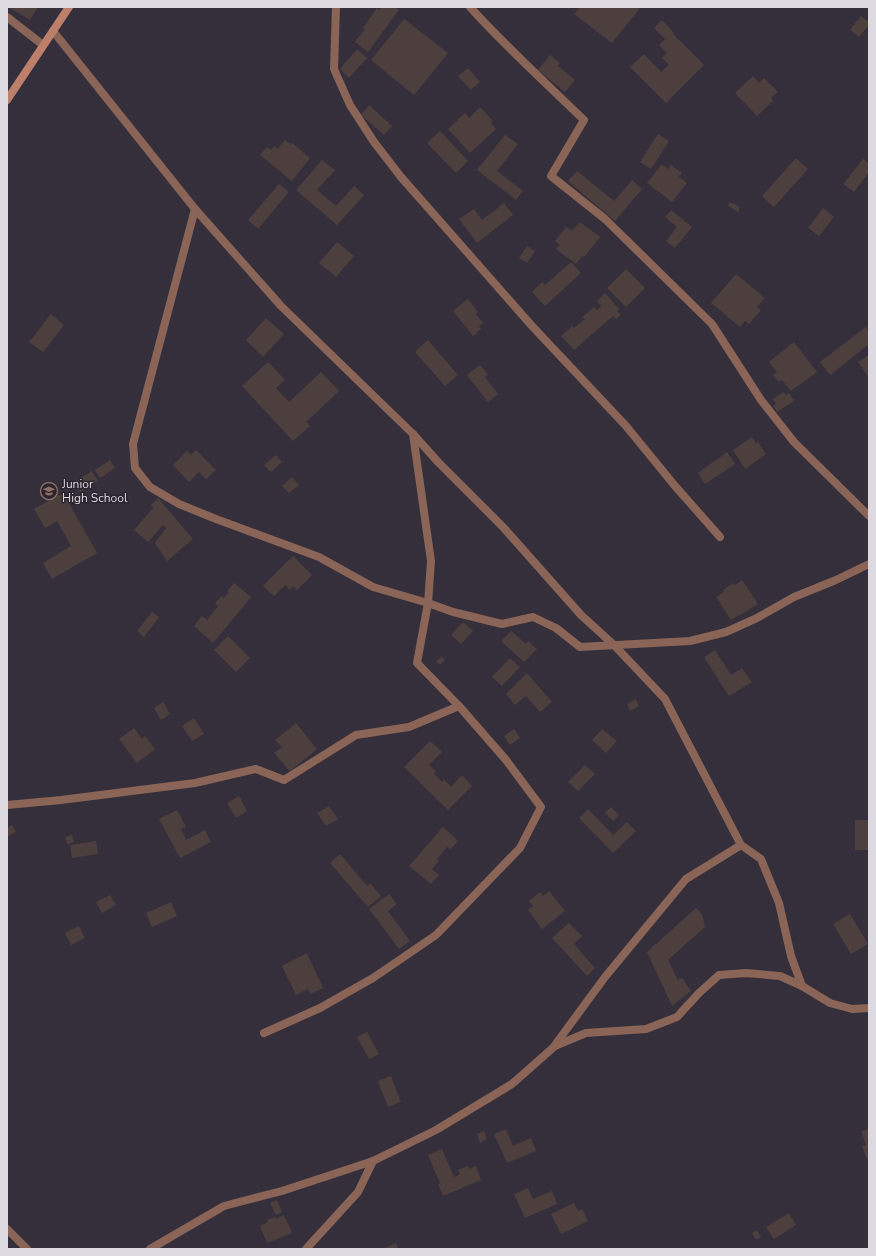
<svg xmlns="http://www.w3.org/2000/svg" width="876" height="1256" viewBox="0 0 876 1256" font-family="'Nunito Sans',sans-serif">
	<rect width="100%" height="100%" fill="#342f3a"/>
	<g fill="#4d3f3d">
		<path d="M8,7H38L30,20Z"/>
		<path d="M382,7H395L399,10L368,52L355,42L365,29L363,28L377,8L379,10Z"/>
		<path d="M580,7H639L640,8L612,43L574,14Z"/>
		<path d="M861,16L869,22V25L859,37L850,30Z"/>
		<path d="M404,19L448,53L414,95L371,60Z"/>
		<path d="M662,20L674,33L673,34L704,65L666,103L630,67L644,54L661,72L669,65L662,58L667,53L659,45L665,39L654,28Z"/>
		<path d="M357,49L367,58L349,78L340,69Z"/>
		<path d="M550,55L560,63L558,66L575,80L565,92L538,70Z"/>
		<path d="M468,68L480,82L471,90L458,76Z"/>
		<path d="M753,76L759,83L764,78L778,92L771,98L773,101L757,116L735,93Z"/>
		<path d="M369,105L392,126L384,135L361,115Z"/>
		<path d="M480,107L493,121L491,123L496,129L470,153L448,129L465,113L469,118Z"/>
		<path d="M440,131L468,161L456,173L427,143Z"/>
		<path d="M658,134L669,141L651,169L640,162Z"/>
		<path d="M505,135L518,144L497,171L523,191L516,200L477,170Z"/>
		<path d="M285,140L291,145L292,143L310,158L292,181L260,155L267,147L271,150L274,146L278,149Z"/>
		<path d="M796,158L808,169L774,207L762,196Z"/>
		<path d="M863,159L869,163V172L854,192L843,184Z"/>
		<path d="M322,160L335,170L317,190L336,206L354,186L364,195L337,225L296,190Z"/>
		<path d="M662,164L668,169L671,165L682,173L679,177L687,183L672,202L647,183Z"/>
		<path d="M577,171L614,201L632,180L642,189L615,221L568,181Z"/>
		<path d="M279,184L289,192L258,229L248,220Z"/>
		<path d="M730,202L740,207L738,212L728,206Z"/>
		<path d="M504,203L513,215L477,243L459,219L474,209L482,220Z"/>
		<path d="M823,208L834,217L819,236L808,228Z"/>
		<path d="M671,210L692,227L675,248L666,241L677,227L665,217Z"/>
		<path d="M580,222L600,237L584,257L582,256L576,264L556,249L560,245L555,241L566,227L572,231Z"/>
		<path d="M337,242L354,256L336,277L319,263Z"/>
		<path d="M527,246L535,251L527,263L519,258Z"/>
		<path d="M571,262L581,273L545,306L532,292L542,282L545,285Z"/>
		<path d="M626,269L645,288L626,307L607,288Z"/>
		<path d="M736,274L765,298L757,307L761,310L749,324L745,321L740,327L711,303Z"/>
		<path d="M605,293L619,309L617,311L621,315L616,319L613,316L574,350L561,336L572,326L574,328L585,319L582,317L594,307L597,310L601,306L597,301Z"/>
		<path d="M468,299L478,312L476,314L483,323L479,326L481,329L473,336L453,311Z"/>
		<path d="M51,314L64,325L43,352L29,342Z"/>
		<path d="M266,318L284,334L263,357L246,340Z"/>
		<path d="M866,327L869,331V344L830,375L820,362Z"/>
		<path d="M428,340L458,375L445,386L415,352Z"/>
		<path d="M794,342L817,372L791,391L782,380L779,382L773,375L777,372L769,362Z"/>
		<path d="M869,355V378L858,362Z"/>
		<path d="M268,362L285,380L276,388L289,402L321,372L339,391L306,422L310,426L293,441L242,386Z"/>
		<path d="M480,365L488,374L485,377L498,394L488,402L467,375Z"/>
		<path d="M783,392L786,395L789,393L794,401L777,412L773,405L776,404L773,399Z"/>
		<path d="M752,437L756,443L758,442L766,454L745,469L733,450Z"/>
		<path d="M196,450L216,470L206,479L199,472L189,482L173,465L187,451L191,455Z"/>
		<path d="M727,452L735,464L705,484L698,473Z"/>
		<path d="M276,455L282,462L271,472L264,465Z"/>
		<path d="M110,460L115,468L100,478L95,470Z"/>
		<path d="M92,471L98,481L80,492L74,482Z"/>
		<path d="M292,477L299,485L289,493L282,486Z"/>
		<path d="M63,493L97,553L52,579L43,563L71,546L57,521L45,528L34,509Z"/>
		<path d="M158,498L193,539L167,561L155,543L166,528L163,525L148,542L134,530L153,508L151,505Z"/>
		<path d="M293,556L312,575L297,590L293,586L290,590L285,585L274,596L263,586Z"/>
		<path d="M742,580L758,604L731,620L716,597L724,592L723,590L733,583L735,585Z"/>
		<path d="M234,583L251,597L213,643L194,626L202,616L207,620L218,606L215,603L222,596L224,598L229,592L227,591Z"/>
		<path d="M152,612L159,617L144,637L137,631Z"/>
		<path d="M463,622L473,631L461,644L451,635Z"/>
		<path d="M511,631L526,644L528,641L537,649L524,662L501,641Z"/>
		<path d="M228,636L250,658L236,672L214,650Z"/>
		<path d="M715,650L731,675L742,668L752,682L729,696L704,657Z"/>
		<path d="M442,656L445,660L440,665L436,662Z"/>
		<path d="M510,658L520,667L502,686L492,677Z"/>
		<path d="M527,673L552,702L540,712L526,696L515,705L506,694Z"/>
		<path d="M636,699L639,706L630,711L627,704Z"/>
		<path d="M163,702L170,714L161,720L154,708Z"/>
		<path d="M194,718L204,734L192,741L182,726Z"/>
		<path d="M296,723L317,749L290,771L274,753L282,747L275,740Z"/>
		<path d="M134,728L142,739L145,736L155,749L137,763L119,739Z"/>
		<path d="M514,729L520,738L510,745L504,736Z"/>
		<path d="M602,729L617,741L606,753L592,740Z"/>
		<path d="M430,741L442,752L429,765L436,771L434,773L442,782L444,779L451,787L462,775L472,786L448,810L404,767Z"/>
		<path d="M585,765L595,774L578,791L568,782Z"/>
		<path d="M239,796L247,811L236,818L227,803Z"/>
		<path d="M329,806L338,819L326,826L317,813Z"/>
		<path d="M611,807L619,815L613,821L605,813Z"/>
		<path d="M588,809L613,835L627,822L636,831L613,853L579,818Z"/>
		<path d="M177,810L186,827L181,829L186,840L205,830L211,842L180,858L159,819Z"/>
		<rect x="855" y="820" width="14" height="30"/>
		<path d="M12,825L16,832L7,837V828Z"/>
		<path d="M443,827L458,841L451,849L447,847L437,859L439,861L432,869L439,875L431,884L409,866Z"/>
		<path d="M72,835L74,842L67,844L65,837Z"/>
		<path d="M96,841L98,854L72,858L70,845Z"/>
		<path d="M340,854L367,886L370,883L381,896L368,907L330,863Z"/>
		<path d="M549,891L565,911L542,929L528,910L533,906L529,901L540,892L543,896Z"/>
		<path d="M389,894L397,904L388,911L410,941L399,949L369,909Z"/>
		<path d="M110,895L116,905L102,913L96,902Z"/>
		<path d="M171,902L177,916L152,927L146,913Z"/>
		<path d="M696,908L702,914L705,927L668,960L678,980L682,978L691,991L672,1006L647,952Z"/>
		<path d="M850,914L868,944L851,954L833,924Z"/>
		<path d="M569,923L582,936L574,944L595,968L587,976L552,938Z"/>
		<path d="M79,926L85,938L71,945L65,933Z"/>
		<path d="M307,953L323,988L310,994L308,989L296,995L282,966Z"/>
		<path d="M367,1032L379,1054L369,1059L357,1037Z"/>
		<path d="M391,1076L401,1102L388,1107L378,1081Z"/>
		<path d="M506,1129L513,1146L531,1138L536,1151L507,1163L494,1134Z"/>
		<path d="M869,1129V1159L867,1160L862,1146L866,1145L861,1131Z"/>
		<path d="M484,1131L487,1139L480,1143L477,1134Z"/>
		<path d="M442,1149L454,1177L460,1174L458,1170L468,1166L469,1169L476,1166L481,1180L443,1196L438,1184L440,1183L428,1155Z"/>
		<path d="M528,1188L533,1199L552,1191L557,1204L525,1218L514,1194Z"/>
		<path d="M277,1200L282,1212L276,1215L270,1203Z"/>
		<path d="M574,1203L578,1211L582,1209L588,1221L561,1234L551,1214Z"/>
		<path d="M789,1213L796,1225L774,1239L766,1227Z"/>
		<path d="M284,1215L292,1233L267,1243L260,1226L268,1222L267,1220L275,1217L276,1219Z"/>
		<path d="M757,1230L761,1237L756,1240L752,1233Z"/>
		<path d="M396,1243L398,1249H382Z"/>
	</g>
	<g fill="none" stroke-linecap="round" stroke-linejoin="round">
		<g stroke="#8a6456" stroke-width="8">
			<path d="M336,7L334,69L350,105L374,142L401,177L532,326L626,426L675,486L720,537"/>
			<path d="M470,7C506,47 546,83 584,120L551,176L605,219L712,324L761,400L794,442L869,516"/>
			<path d="M7,17L43,45"/>
			<path d="M53,31L195,209L281,306L413,434L438,462L503,527L581,615L615,646L665,699L741,845L761,859L779,903L791,956L802,986"/>
			<path d="M195,209L133,444L135,468L150,487L179,504L216,519L319,557L373,587L428,603L453,612L502,624L533,617L556,628L580,647L690,641L726,632L757,618L794,597L836,580L869,564"/>
			<path d="M7,805L61,800L195,783L256,769L284,780L356,735L409,727L459,706"/>
			<path d="M264,1033L320,1008L373,978L436,935L520,848L541,807L506,760L459,706L417,663L428,603L431,561L413,434"/>
			<path d="M555,1045L605,977L686,879L741,845"/>
			<path d="M7,1229L27,1249"/>
			<path d="M150,1249L224,1206L282,1191L373,1161L436,1130L512,1084L555,1046L586,1033L646,1029L677,1017L699,993L719,975L746,973L780,976L802,986L830,1003L852,1009L869,1008"/>
			<path d="M306,1249L358,1192L373,1161"/>
		</g>
		<path stroke="#bb7f6a" stroke-width="8" d="M7,100L69,7"/>
	</g>
	<defs>
		<g id="school-ring" transform="scale(0.9)"><circle r="9.5" fill="#2a252f" stroke="#8d6e63" stroke-width="1.5"/><path d="M0-5L7-2L0 1L-7-2ZM-4 1L0 2.5L4 1V4Q0 6-4 4Z" fill="#8d6e63"/></g>
	</defs>
	<g fill-rule="evenodd">
		<use href="#school-ring" x="49" y="491"/>
	</g>
	<g text-anchor="middle" stroke-width="3" stroke-linejoin="round" paint-order="stroke">
		<g font-size="12" fill="#dcd9e0" stroke="#2a252f" text-anchor="start">
			<text x="62" y="488">Junior<tspan x="62" dy="14">High School</tspan></text>
		</g>
	</g>
	<rect width="876" height="1256" fill="none" stroke="#dcd9e0" stroke-width="16"/>
</svg>
